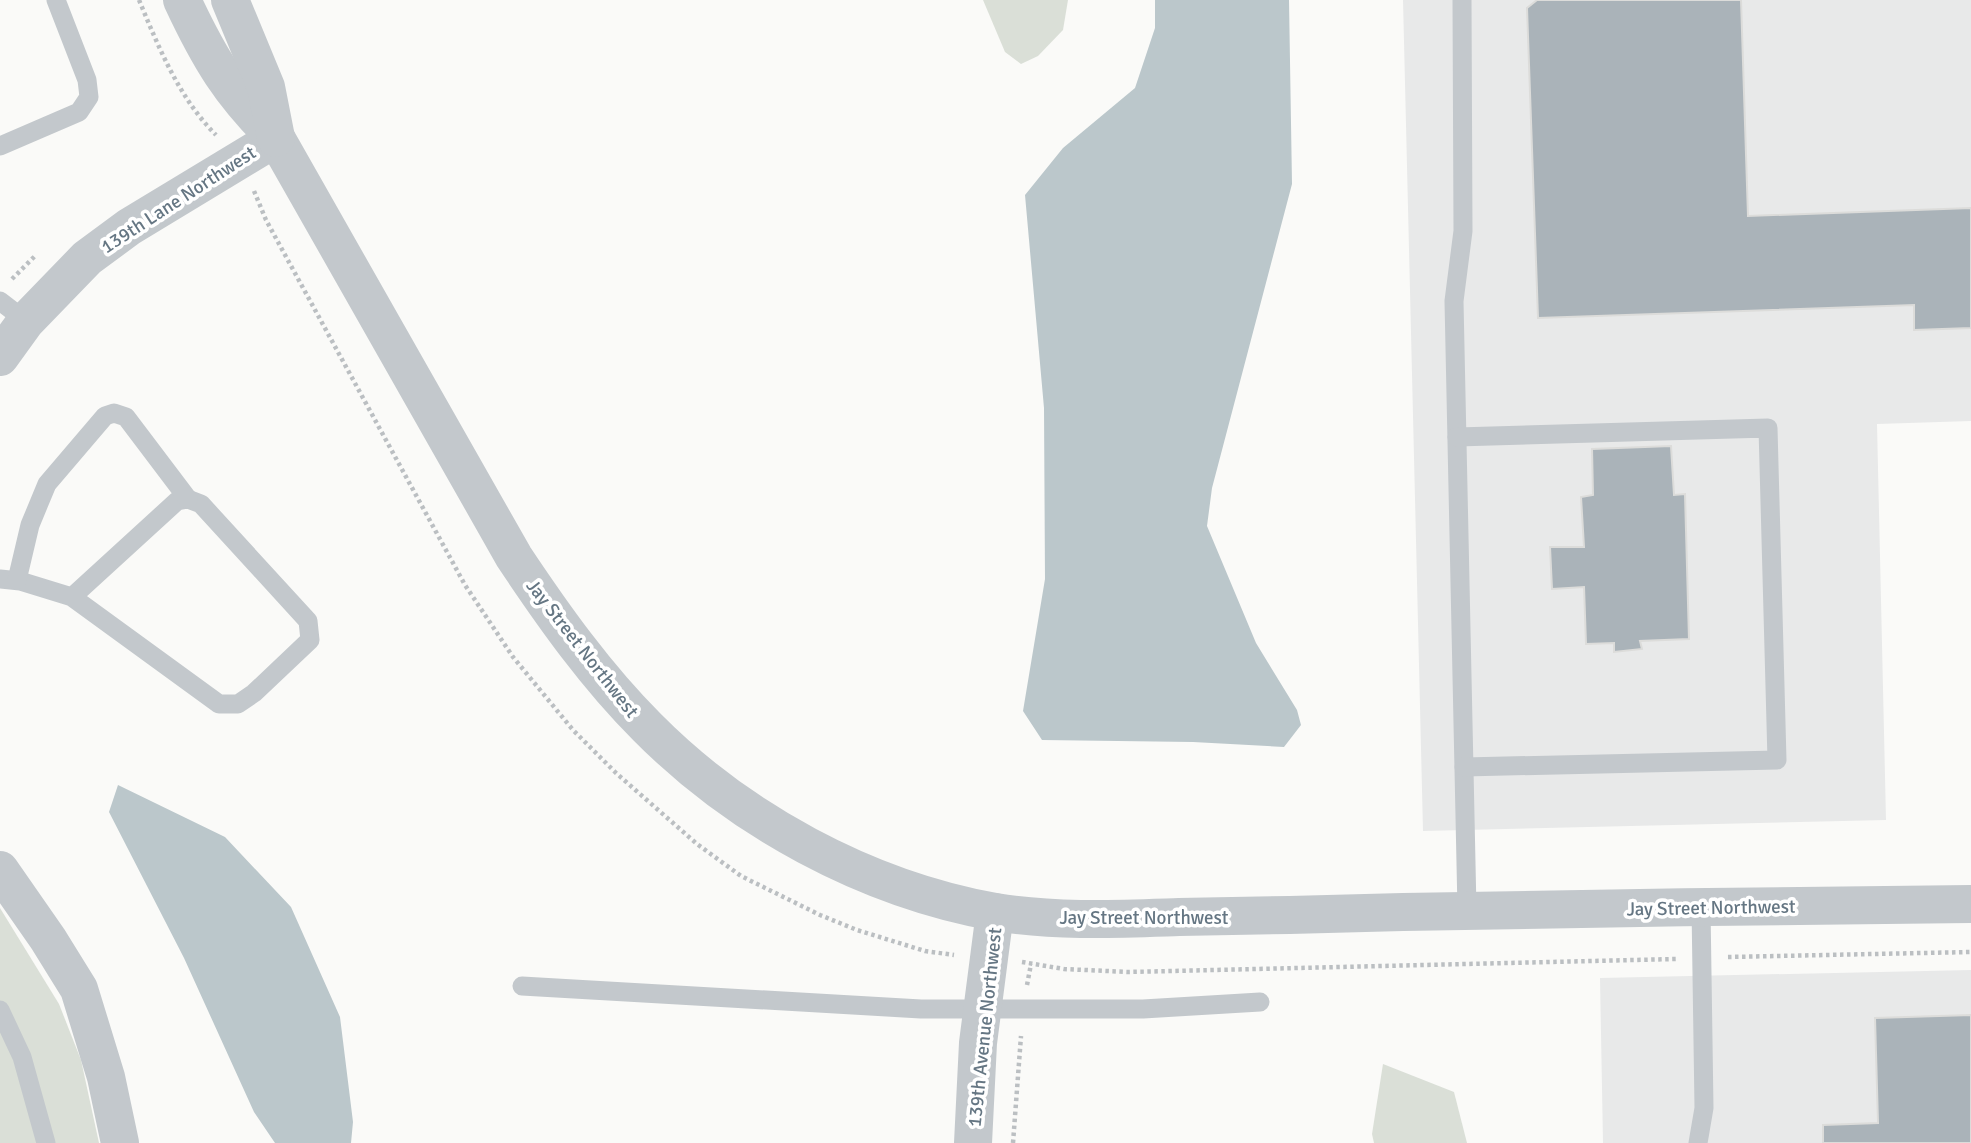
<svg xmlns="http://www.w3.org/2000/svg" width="1971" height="1143" viewBox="0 0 1971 1143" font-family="Signika,sans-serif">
	<rect width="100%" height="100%" fill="#fafaf8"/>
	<g fill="#e8e9e9">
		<path d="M1403,0H1971V421L1877,424L1886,820L1423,831Z"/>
		<path d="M1971,970V1143H1603L1600,978Z"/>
	</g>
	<g fill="#dadfd7">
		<path d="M983,0H1068L1063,30L1038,56L1021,64L1005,52Z"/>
		<path d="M0,908L59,1004L81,1060L99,1143H0Z"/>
		<path d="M1383,1064L1454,1092L1467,1143H1374L1372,1134Z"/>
	</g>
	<g fill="#bbc7cb">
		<path d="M1155,0H1289L1292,184L1212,488L1207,526L1256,643L1297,710L1301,725L1284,747L1193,742L1042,740L1023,711L1045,579L1044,408L1025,195L1063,148L1135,88L1155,28Z"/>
		<path d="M118,785L225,837L291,907L340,1017L353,1122L351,1143H275L254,1112L184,958L109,812Z"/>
	</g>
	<g fill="#aab3b9" stroke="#dcdcda" stroke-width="2">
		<path d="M1537,0H1741L1748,216L1971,208V328L1914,330V305L1538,318L1527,8Z"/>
		<path d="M1671,446L1674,495L1685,494L1689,639L1640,641L1642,649L1614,652V643L1586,644L1584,587L1552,589L1550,547H1584L1581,497L1593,495L1592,449Z"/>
		<path d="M1971,1015V1143H1823V1125L1878,1123L1875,1018Z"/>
	</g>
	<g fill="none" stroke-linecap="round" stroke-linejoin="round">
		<g stroke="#bbbfc2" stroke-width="4.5" stroke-dasharray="3.5 3.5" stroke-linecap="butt">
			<path d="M139,0C159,48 179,98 216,135"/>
			<path d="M254,191L266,220L465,585L513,657L573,730L616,773L697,844L741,876L820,915L857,930L925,951L954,955"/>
			<path d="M12,279L36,255"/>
			<path d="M1728,957L1971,952"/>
			<path d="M1022,962L1064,969L1128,972L1677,959"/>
			<path d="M1027,985L1031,964"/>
			<path d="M1013,1143L1021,1036"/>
		</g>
		<g stroke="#c3c8cc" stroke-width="19">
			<path d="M1462,0L1463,231L1454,301L1467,910"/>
			<path d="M0,146L79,112L89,97L87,80L56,0"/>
			<path d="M0,301L26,321"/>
			<path d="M1457,437L1768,428L1777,760L1464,767"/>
			<path d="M0,579L20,581L72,597L219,704H238L254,693L310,640L308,621L201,504L188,499L177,501L72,597"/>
			<path d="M17,580L30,525L47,484L105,416L114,413L126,417L188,499"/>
			<path d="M522,986L921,1009H1143L1260,1002"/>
			<path d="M0,1010L22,1057L46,1143"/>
			<path d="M1698,1143L1704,1108L1701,907"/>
		</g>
		<g stroke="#c3c8cc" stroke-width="38">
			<path d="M0,357L26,321L87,258L129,227L276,138"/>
			<path d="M0,870L48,939L79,989L106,1077L120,1143"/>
			<path d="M973,1143L978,1043L995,912"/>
		</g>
		<g stroke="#c3c8cc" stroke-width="38">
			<path d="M182,0C209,58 230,93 276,138L514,557C554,617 596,676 647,727C739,820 866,889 995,912C1056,922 1118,919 1179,917C1254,916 1328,914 1403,912C1592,908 1782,906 1971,904"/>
			<path d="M230,0L266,87L276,138"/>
		</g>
	</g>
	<g text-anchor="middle" stroke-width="7" stroke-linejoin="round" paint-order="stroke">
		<g font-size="19" fill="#657683" stroke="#fff">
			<text transform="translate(178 199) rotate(-33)" y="7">139th Lane Northwest</text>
			<text transform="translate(583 648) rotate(52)" y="7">Jay Street Northwest</text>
			<text transform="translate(1711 907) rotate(-1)" y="7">Jay Street Northwest</text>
			<text x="1144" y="924">Jay Street Northwest</text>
			<text transform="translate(984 1027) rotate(-84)" y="7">139th Avenue Northwest</text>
		</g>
	</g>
</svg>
